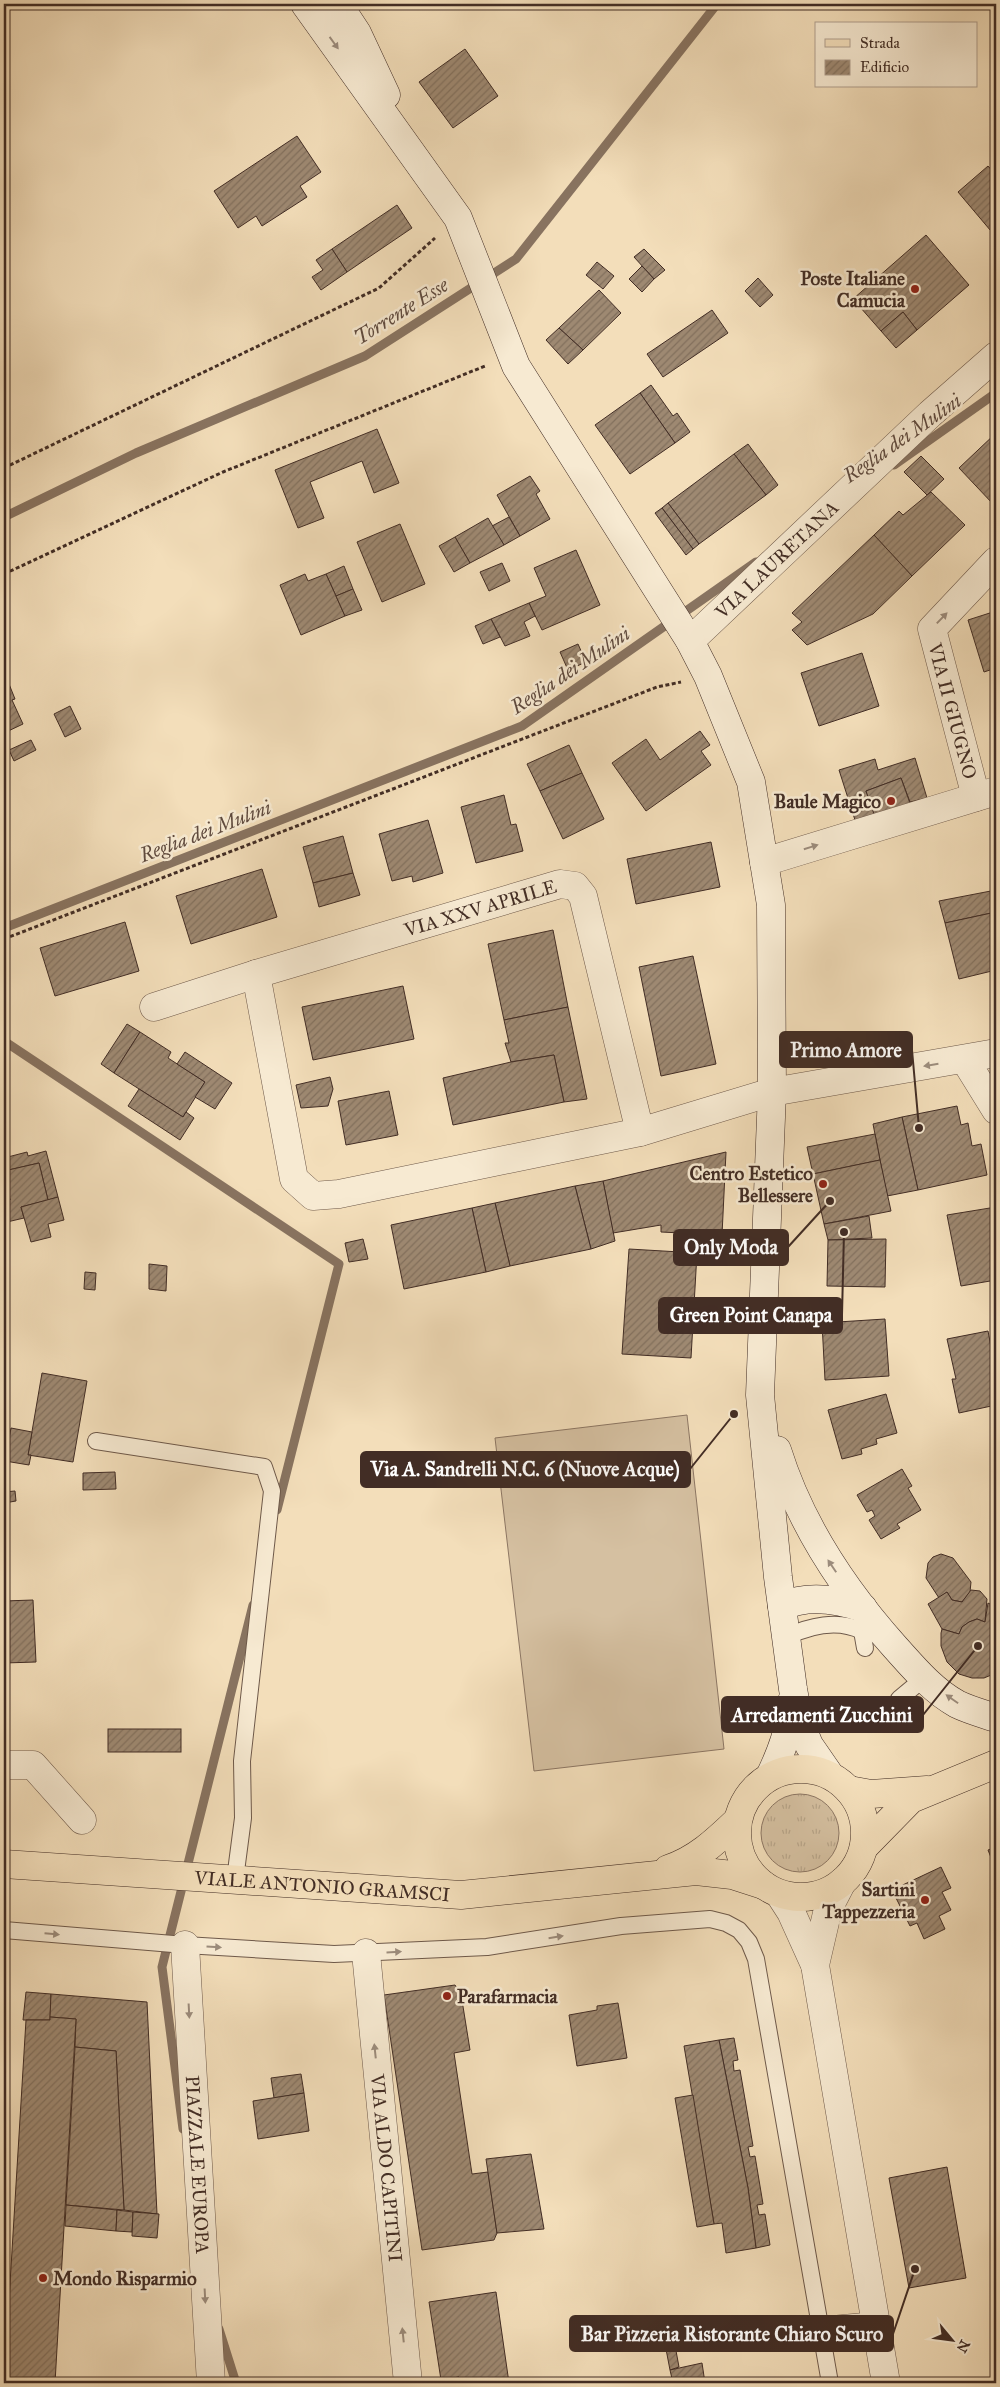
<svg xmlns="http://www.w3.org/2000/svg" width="1000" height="2387" viewBox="0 0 1000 2387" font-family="'IM FELL Great Primer',serif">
	<defs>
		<pattern id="grass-tufts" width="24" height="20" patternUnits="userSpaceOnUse" patternTransform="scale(1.25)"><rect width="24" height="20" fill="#d5c0a1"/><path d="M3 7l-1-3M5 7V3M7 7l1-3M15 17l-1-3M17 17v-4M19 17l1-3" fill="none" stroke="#b8a58a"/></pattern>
		<pattern id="building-hatch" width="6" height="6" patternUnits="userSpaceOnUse" patternTransform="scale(1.25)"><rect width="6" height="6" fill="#9e8972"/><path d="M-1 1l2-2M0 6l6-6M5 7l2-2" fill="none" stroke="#82705d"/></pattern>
	</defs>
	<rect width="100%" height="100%" fill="#f3deba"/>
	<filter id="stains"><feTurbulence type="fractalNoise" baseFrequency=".004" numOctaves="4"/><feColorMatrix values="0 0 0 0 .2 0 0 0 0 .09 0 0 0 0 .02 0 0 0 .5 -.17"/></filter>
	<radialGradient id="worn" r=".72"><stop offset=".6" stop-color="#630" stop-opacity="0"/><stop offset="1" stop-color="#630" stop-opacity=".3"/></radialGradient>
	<circle fill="url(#grass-tufts)" stroke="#8c7663" cx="800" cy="1833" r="39"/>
	<path fill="#d5c0a1" stroke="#8c7663" d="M687,1415L724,1749L534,1771L495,1438Z"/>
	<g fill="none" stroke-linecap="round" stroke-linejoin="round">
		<g stroke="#887360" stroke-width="9">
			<path d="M894,465L996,393"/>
			<path d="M4,517L136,453L365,356L516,259L717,4"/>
			<path d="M4,928L522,726L756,562"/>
			<path d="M4,1041L339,1264L277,1510"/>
			<path d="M183,2129L162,1967L253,1605"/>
			<path d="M219,2329L236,2383"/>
		</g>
	</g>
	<g fill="url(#building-hatch)" stroke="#422d25">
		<path d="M465,49L498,96L453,128L419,82Z"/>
		<path d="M297,136L321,172L300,186L307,197L262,226L256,216L238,228L214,191Z"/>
		<path d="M988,166L996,175V237L958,192Z"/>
		<path d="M397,205L412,228L347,272L332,249Z"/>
		<path d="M926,235L969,285L917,330L903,312L881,331L853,299Z"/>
		<path d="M332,249L347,272L321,290L312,277L323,270L316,260Z"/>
		<path d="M644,249L665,270L654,279L634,257Z"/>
		<path d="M597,262L614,276L603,289L586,275Z"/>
		<path d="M642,266L654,279L642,292L629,279Z"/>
		<path d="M758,278L773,295L760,307L745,291Z"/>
		<path d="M599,290L621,313L583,350L559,328Z"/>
		<path d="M712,310L728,333L663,377L647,354Z"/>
		<path d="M903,312L917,330L896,348L881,331Z"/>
		<path d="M559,328L583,350L568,364L546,340Z"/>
		<path d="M651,385L673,416L677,413L690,432L675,443L640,393Z"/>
		<path d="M640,393L675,443L630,474L595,425Z"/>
		<path d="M377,429L399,483L374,493L362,461L310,482L324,518L298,528L275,470Z"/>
		<path d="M996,433V501L993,504L959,468Z"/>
		<path d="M748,444L778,485L766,495L734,454Z"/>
		<path d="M734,454L766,495L699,544L668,503Z"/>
		<path d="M921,456L944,479L927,495L904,472Z"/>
		<path d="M530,476L540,491L536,494L550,519L520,536L497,495Z"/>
		<path d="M931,492L965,525L912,576L874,535L899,511L903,515Z"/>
		<path d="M668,503L699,544L693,549L662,508Z"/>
		<path d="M662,508L693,549L686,555L655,513Z"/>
		<path d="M509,517L520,536L504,545L492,526Z"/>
		<path d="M488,518L504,545L470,563L455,537Z"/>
		<path d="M400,524L425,584L382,602L357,542Z"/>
		<path d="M874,535L912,576L873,614L807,645L792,630L802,622L792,613Z"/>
		<path d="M455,537L470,563L454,572L439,546Z"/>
		<path d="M576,550L600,605L542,630L529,603L546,596L534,568Z"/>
		<path d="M502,563L510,581L489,591L480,572Z"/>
		<path d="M344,566L353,589L336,596L326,574Z"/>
		<path d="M305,574L308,581L326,574L345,616L301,635L280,585Z"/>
		<path d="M353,589L362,610L345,616L336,596Z"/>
		<path d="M529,603L535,616L524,622L530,636L505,646L491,619Z"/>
		<path d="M996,611V668L984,672L968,620Z"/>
		<path d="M491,619L500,637L483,644L475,626Z"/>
		<path d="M578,644L586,662L568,670L560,652Z"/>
		<path d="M862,653L879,706L819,726L801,673Z"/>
		<path d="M7,679L15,699L12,700L23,724L4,733V680Z"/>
		<path d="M70,706L81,729L65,737L54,714Z"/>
		<path d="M700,731L710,745L701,751L711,765L646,811L612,763L646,739L660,760Z"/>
		<path d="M31,740L36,750L14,761L9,750Z"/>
		<path d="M569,745L582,773L540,791L527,764Z"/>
		<path d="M915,758L927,798L910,802L901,778L866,791L875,814L855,820L839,770L875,759L878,770Z"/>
		<path d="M582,773L604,819L563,839L540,791Z"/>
		<path d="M901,778L911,806L875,817L866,791Z"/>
		<path d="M504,795L511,825L516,824L523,851L476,863L461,807Z"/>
		<path d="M428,820L443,873L413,882L412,876L392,881L379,834Z"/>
		<path d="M343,836L353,873L313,883L303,847Z"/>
		<path d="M711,842L720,887L636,904L627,859Z"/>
		<path d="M262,869L277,917L191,944L176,896Z"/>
		<path d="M353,873L360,895L319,907L313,883Z"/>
		<path d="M996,890V912L945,923L939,901Z"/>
		<path d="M996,912V970L959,979L945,923Z"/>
		<path d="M125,922L139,971L55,996L40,948Z"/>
		<path d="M553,930L568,1007L504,1020L488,944Z"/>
		<path d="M693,956L716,1064L661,1076L639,967Z"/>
		<path d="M403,986L414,1039L313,1060L302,1007Z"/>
		<path d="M568,1007L587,1099L564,1102L554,1055L511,1062L505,1043H509L504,1020Z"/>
		<path d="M127,1024L140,1032L114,1073L101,1064Z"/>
		<path d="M140,1032L171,1052L168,1058L205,1082L183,1117L114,1073Z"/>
		<path d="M185,1052L232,1083L215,1109L195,1097L205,1082L177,1064Z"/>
		<path d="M554,1055L564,1102L453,1125L443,1078L511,1062Z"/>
		<path d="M330,1077L333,1089L328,1106L301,1108L296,1085Z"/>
		<path d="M139,1089L183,1117L186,1112L194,1118L180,1140L128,1106Z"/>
		<path d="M389,1091L398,1135L346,1145L338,1101Z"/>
		<path d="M957,1106L961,1125L968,1123L972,1146L981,1144L987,1175L918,1190L902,1117Z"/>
		<path d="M902,1117L918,1190L887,1196L873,1124Z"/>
		<path d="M875,1134L880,1160L813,1174L807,1147Z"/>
		<path d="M46,1151L58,1197L48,1200L39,1163L4,1171V1158L27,1152L28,1156Z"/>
		<path d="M726,1152L722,1235L661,1232V1225L613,1233L603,1181Z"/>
		<path d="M880,1160L891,1211L824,1224L813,1174Z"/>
		<path d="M39,1163L48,1200L21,1207L24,1218L7,1222L4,1202L10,1200L4,1171Z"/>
		<path d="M4,1174L10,1200L4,1202Z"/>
		<path d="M603,1181L615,1241L591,1249L575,1186Z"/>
		<path d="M575,1186L591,1249L510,1266L495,1203Z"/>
		<path d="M58,1197L64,1220L48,1224L51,1237L31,1242L21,1207Z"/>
		<path d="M495,1203L510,1266L486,1272L472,1208Z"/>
		<path d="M996,1207V1280L961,1286L947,1215Z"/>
		<path d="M472,1208L486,1272L404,1289L391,1225Z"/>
		<path d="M869,1216L872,1238L828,1240L824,1224Z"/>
		<path d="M363,1239L368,1259L349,1262L345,1243Z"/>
		<path d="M886,1239L885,1287L827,1286L828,1240Z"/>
		<path d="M629,1249L697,1253L691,1358L622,1354Z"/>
		<path d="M149,1264L167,1266L166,1291L149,1289Z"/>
		<path d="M85,1272L96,1273L95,1290L84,1289Z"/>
		<path d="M885,1319L889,1376L825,1380L822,1323Z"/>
		<path d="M988,1331L991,1347L996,1346V1405L959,1413L952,1379H956L947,1339Z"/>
		<path d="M42,1373L87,1381L73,1462L28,1455Z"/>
		<path d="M886,1394L897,1433L876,1439L877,1444L861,1449L862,1454L842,1459L828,1410Z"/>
		<path d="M11,1428L32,1432L28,1455H31L29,1465L5,1461Z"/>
		<path d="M902,1469L912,1486L908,1488L921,1510L897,1524L900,1528L881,1539L869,1520L875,1516L872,1510L867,1512L857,1495Z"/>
		<path d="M115,1472L116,1489L83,1490V1473Z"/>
		<path d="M15,1491L16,1501L4,1503V1492Z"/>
		<path d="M941,1554L953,1558L971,1582L970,1592L962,1602L952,1600L947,1592L939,1598L926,1578L928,1563L933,1557Z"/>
		<path d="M971,1590L980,1591L987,1599L985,1622L977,1619L969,1622L962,1627L959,1634L942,1629L928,1604L947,1592L952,1600L962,1602Z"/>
		<path d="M33,1600L36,1662L4,1663V1601Z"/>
		<path d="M988,1603L996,1607V1673L984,1678H972L959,1674L947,1662L941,1646V1633L942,1629L959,1634L962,1627L969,1622L977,1619L985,1622Z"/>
		<rect x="108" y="1729" width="73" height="23"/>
		<path d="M996,1847V1870L988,1850Z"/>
		<path d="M941,1867L951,1888L942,1892L951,1910L939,1916L945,1929L924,1939L917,1923L910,1926L892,1890Z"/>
		<path d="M455,1985L461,1994L470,2050L454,2053L472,2174L488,2172L497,2233L494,2240L422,2250L384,1995Z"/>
		<path d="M26,1992L51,1994L50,2020H23Z"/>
		<path d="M51,1994L147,2002L157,2214L124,2210L116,2051L75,2047L76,2019L50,2017Z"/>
		<path d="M618,2003L627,2058L577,2066L569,2015L597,2010V2006Z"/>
		<path d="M50,2017L76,2019L55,2383H4L26,2020H50Z"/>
		<path d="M734,2038L738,2060L733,2061L734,2071L740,2070L753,2146L748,2147L750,2157L755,2156L763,2204L757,2205L759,2215L765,2214L770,2245L756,2248L748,2188L719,2040Z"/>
		<path d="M719,2040L748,2188L756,2248L726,2253L722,2223L714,2224L684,2046Z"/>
		<path d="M75,2047L116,2051L124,2210L66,2205Z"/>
		<path d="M301,2074L304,2093L274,2098L271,2078Z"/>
		<path d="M304,2093L309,2131L258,2139L253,2101Z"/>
		<path d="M693,2095L714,2224L697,2227L675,2098Z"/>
		<path d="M531,2154L544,2229L497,2233L486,2159Z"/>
		<path d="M947,2167L966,2278L909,2288L889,2178Z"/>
		<path d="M66,2205L117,2210L116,2231L65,2226Z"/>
		<path d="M117,2210L133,2212L132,2232L116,2231Z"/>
		<path d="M133,2212L159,2214L157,2238L132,2236Z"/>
		<path d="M496,2292L509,2383H460L459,2377L441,2380L429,2302Z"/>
		<path d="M692,2317L695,2336L674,2340L679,2367L670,2370L661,2323Z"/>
		<path d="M702,2363L705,2383H673L670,2370Z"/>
		<path d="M459,2377L460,2383H442L441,2380Z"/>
	</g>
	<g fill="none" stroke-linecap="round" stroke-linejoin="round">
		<g stroke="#6e594a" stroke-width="18">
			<g id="lane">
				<path d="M96,1441L264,1467L272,1491L242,1761L243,1818L235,1879"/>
				<path d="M786,1637C809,1626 838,1619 862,1631L865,1648"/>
				<path d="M899,1699L923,1679"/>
				<path d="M4,1930L185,1945L334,1954L487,1947L621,1926L710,1919L726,1923L739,1930L749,1942L756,1959L830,2383"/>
			</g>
		</g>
		<g stroke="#6e594a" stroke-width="29">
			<g id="street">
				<path id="s1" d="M690,641L930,414L996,356"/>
				<path d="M976,797L932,629L996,561"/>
				<path d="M764,862L996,791"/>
				<path d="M256,974L294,1179L313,1196L339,1194L640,1132L772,1092L996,1053"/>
				<path id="s2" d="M154,1007L256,974L560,884L575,886L583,896L640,1132"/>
				<path d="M965,1060L996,1110"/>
				<path d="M4,1765H33L82,1820"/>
				<path d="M780,1895L791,1912L815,1965L886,2383"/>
				<path id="s3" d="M185,1945L211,2383"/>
				<path id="s4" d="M366,1953L408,2383"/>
				<path d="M815,1965L828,1909L842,1882"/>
				<path d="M821,2331L876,2326"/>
			</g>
		</g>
		<g stroke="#422d25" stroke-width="29">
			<g id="secondary">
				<path d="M305,4L458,218L516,366L690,641L708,676L751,782L771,905L772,1092L760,1395L778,1577L793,1689L798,1717L809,1745L829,1774"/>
				<path d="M338,4L357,33L386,95"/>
				<path d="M777,1450C800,1524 844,1590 895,1647C914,1668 932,1690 957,1704C969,1710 984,1714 996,1718"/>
				<path d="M782,1606C807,1595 837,1599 863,1608"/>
				<path d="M770,1776C782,1751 790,1729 792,1701"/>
			</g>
		</g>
		<g stroke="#422d25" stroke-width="29">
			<g id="primary">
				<circle cx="801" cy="1833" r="64"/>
				<path d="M849,1790L871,1794L927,1790"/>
				<path d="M864,1847L911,1799L996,1764"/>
				<path id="s5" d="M4,1864L461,1895L696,1871L732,1875L763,1885"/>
				<path d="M668,1869C696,1860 716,1841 737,1821"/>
			</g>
		</g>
		<g stroke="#422d25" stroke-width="3" stroke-dasharray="4 2.5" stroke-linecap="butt">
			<path d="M4,468L379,288L435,238"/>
			<path d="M4,574L223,472L485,366"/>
			<path d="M4,939L657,687L681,682"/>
		</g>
		<use href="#lane" stroke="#f7ead2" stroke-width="16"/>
		<use href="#street" stroke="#f7ead2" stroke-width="28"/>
		<use href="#secondary" stroke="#f7ead2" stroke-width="28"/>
		<use href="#primary" stroke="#f3deba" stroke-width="28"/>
	</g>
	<defs><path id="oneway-solid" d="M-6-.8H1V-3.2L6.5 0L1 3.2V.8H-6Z" transform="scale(1.25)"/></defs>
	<g fill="#9c8c7c">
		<use href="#oneway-solid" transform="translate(334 43) rotate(54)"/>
		<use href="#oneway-solid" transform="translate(942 618) rotate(-46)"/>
		<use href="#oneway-solid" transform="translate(811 847) rotate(-17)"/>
		<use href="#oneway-solid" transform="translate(931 1065) rotate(171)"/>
		<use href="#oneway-solid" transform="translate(832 1566) rotate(-124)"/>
		<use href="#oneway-solid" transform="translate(952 1699) rotate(-145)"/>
		<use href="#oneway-solid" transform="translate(52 1934) rotate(5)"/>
		<use href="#oneway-solid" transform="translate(556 1937) rotate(-9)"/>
		<use href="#oneway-solid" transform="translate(214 1947) rotate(4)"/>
		<use href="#oneway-solid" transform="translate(394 1952) rotate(-3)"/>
		<use href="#oneway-solid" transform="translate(189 2011) rotate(87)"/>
		<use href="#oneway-solid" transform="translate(375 2051) rotate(-96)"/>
		<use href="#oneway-solid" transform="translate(205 2296) rotate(87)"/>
		<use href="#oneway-solid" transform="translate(403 2335) rotate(-96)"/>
	</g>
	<g fill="#8f2418" stroke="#f7ead2" stroke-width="2">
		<circle cx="915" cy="289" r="5"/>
		<circle cx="891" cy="801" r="5"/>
		<circle cx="823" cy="1184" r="5"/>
		<circle cx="925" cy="1900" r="5"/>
		<circle cx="447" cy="1996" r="5"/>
		<circle cx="43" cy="2278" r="5"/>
	</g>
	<g text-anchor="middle" stroke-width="5" stroke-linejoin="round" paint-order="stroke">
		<g font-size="19" font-weight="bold" fill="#422d25" stroke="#f7ead2" text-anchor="end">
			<text x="905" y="285">Poste Italiane<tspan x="905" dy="22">Camucia</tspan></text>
			<text x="881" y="808">Baule Magico</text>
			<text x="813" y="1180">Centro Estetico<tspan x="813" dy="22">Bellessere</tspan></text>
			<text x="915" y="1896">Sartini<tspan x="915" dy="22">Tappezzeria</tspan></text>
			<text x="457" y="2003" text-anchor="start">Parafarmacia</text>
			<text x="53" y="2285" text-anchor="start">Mondo Risparmio</text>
		</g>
		<g font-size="19" fill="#422d25" stroke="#f7ead2">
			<text dy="7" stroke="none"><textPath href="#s1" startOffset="119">VIA LAURETANA</textPath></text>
			<text transform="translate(953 711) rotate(75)" y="7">VIA II GIUGNO</text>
			<text dy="7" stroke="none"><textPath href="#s2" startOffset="341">VIA XXV APRILE</textPath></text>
			<text dy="7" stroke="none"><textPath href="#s5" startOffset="319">VIALE ANTONIO GRAMSCI</textPath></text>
			<text dy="7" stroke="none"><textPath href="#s3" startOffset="220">PIAZZALE EUROPA</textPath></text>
			<text dy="7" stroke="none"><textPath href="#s4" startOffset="216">VIA ALDO CAPITINI</textPath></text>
		</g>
		<g font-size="20" font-style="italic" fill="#5f4a3e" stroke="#f7ead2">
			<text transform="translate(401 311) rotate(-32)" y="7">Torrente Esse</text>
			<text transform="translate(902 438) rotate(-35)" y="7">Reglia dei Mulini</text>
			<text transform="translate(570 670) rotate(-34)" y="7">Reglia dei Mulini</text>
			<text transform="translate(205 831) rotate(-21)" y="7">Reglia dei Mulini</text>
		</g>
	</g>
	<path fill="none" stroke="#422d25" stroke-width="2" d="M919 1128L912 1050M830 1201L788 1247M844 1232L842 1315M734 1414L690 1469M978 1646L923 1715M915 2269L893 2334"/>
	<g fill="#422d25" stroke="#f7ead2" stroke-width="2">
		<circle cx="919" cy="1128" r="5"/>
		<circle cx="830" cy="1201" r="5"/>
		<circle cx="844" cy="1232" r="5"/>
		<circle cx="734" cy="1414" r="5"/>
		<circle cx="978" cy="1646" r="5"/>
		<circle cx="915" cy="2269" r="5"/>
	</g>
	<g fill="#422d25" stroke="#422d25" stroke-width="2">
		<rect x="780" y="1032" width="132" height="35" rx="5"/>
		<rect x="674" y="1230" width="114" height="35" rx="5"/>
		<rect x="659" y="1298" width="183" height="35" rx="5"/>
		<rect x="361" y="1452" width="329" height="35" rx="5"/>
		<rect x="722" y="1697" width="201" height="35" rx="5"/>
		<rect x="570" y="2316" width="323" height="35" rx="5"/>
	</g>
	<g font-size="20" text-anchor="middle" font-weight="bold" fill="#fff">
		<text x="846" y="1057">Primo Amore</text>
		<text x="731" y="1254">Only Moda</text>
		<text x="751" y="1322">Green Point Canapa</text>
		<text x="525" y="1476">Via A. Sandrelli N.C. 6 (Nuove Acque)</text>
		<text x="822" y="1722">Arredamenti Zucchini</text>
		<text x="732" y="2341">Bar Pizzeria Ristorante Chiaro Scuro</text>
	</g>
	<rect width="1000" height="2387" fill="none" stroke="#f3deba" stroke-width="20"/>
	<rect x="5" y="5" width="990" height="2377" fill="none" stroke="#422d25" stroke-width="2.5"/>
	<rect x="10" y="10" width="980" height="2367" fill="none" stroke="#422d25"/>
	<rect x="815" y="22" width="162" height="65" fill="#f7ead2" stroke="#af9e8d"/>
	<rect x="825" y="39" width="25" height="8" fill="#f3deba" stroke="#af9e8d"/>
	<text x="860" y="48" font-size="15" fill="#422d25">Strada</text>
	<rect x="825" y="60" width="25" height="15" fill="url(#building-hatch)" stroke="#af9e8d"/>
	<text x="860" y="72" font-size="15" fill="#422d25">Edificio</text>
	<g transform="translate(952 2340) rotate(119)" stroke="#f7ead2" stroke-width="4" paint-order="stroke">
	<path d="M0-4L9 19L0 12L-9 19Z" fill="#422d25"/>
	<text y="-8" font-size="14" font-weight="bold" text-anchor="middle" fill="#422d25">N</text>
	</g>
	<rect width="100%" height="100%" filter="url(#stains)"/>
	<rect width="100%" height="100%" fill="url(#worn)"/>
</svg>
